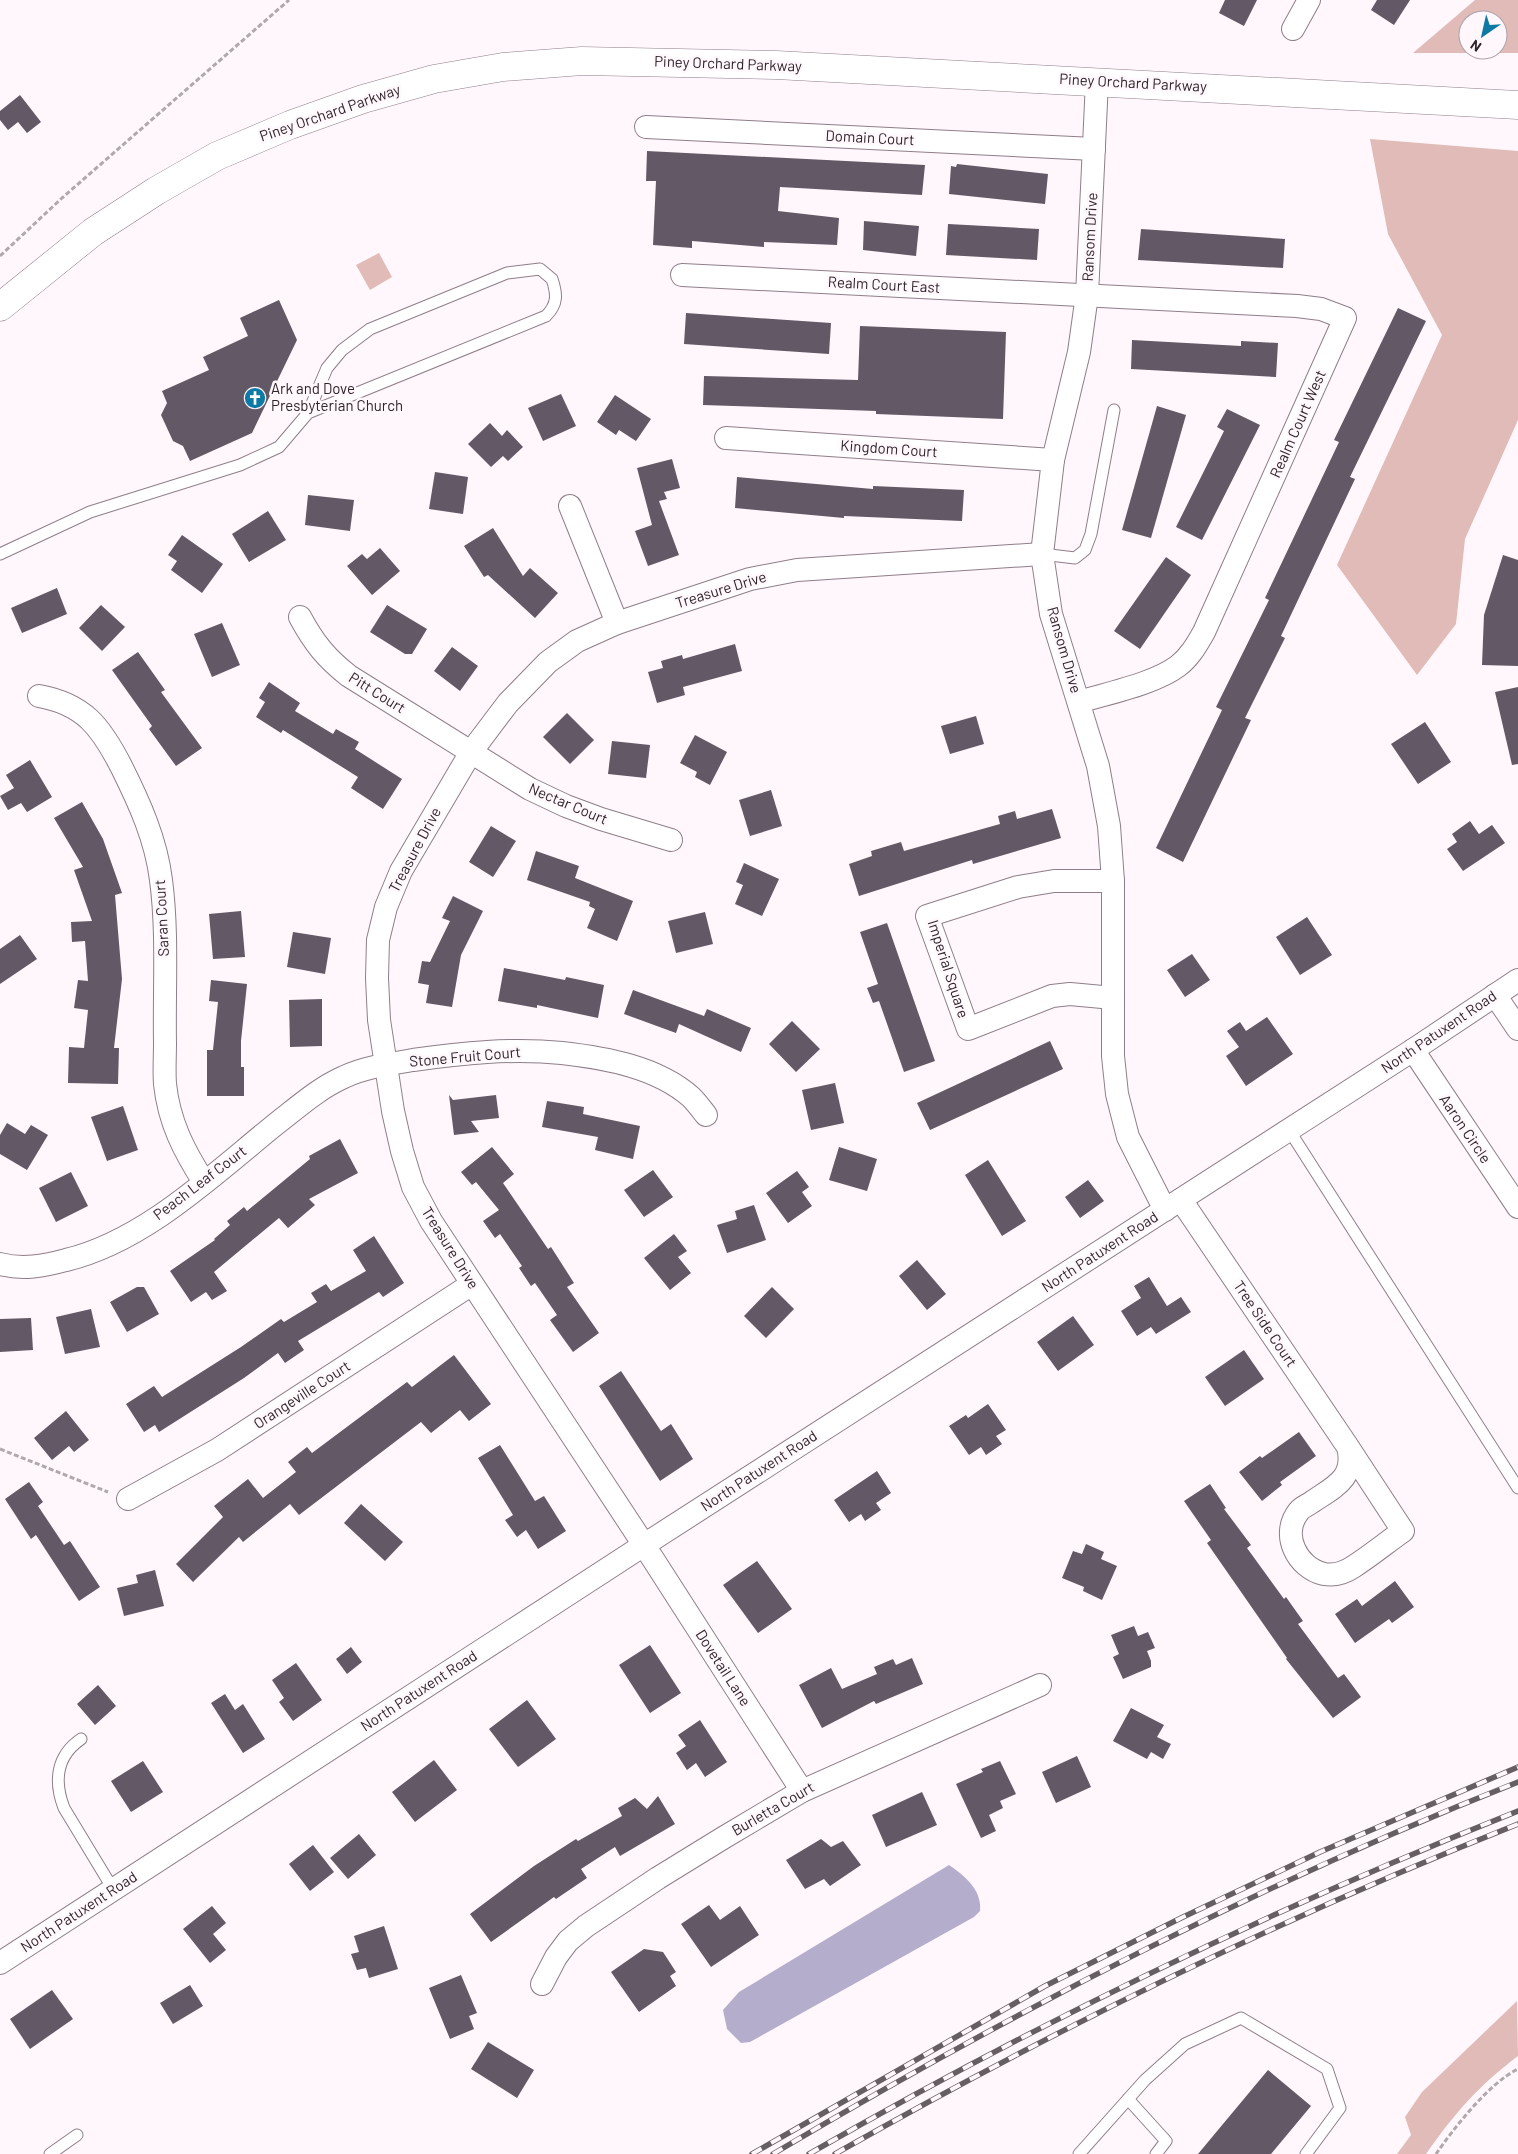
<svg xmlns="http://www.w3.org/2000/svg" width="1518" height="2154" viewBox="0 0 1518 2154" font-family="Barlow,sans-serif">
	<rect width="100%" height="100%" fill="#fff7fc"/>
	<g fill="#e1bbb8" fill-rule="evenodd">
		<path d="M1475,0H1518V53H1413ZM1468,20H1498V50H1468Z"/>
		<path d="M1370,139L1518,151V420L1465,539L1456,624L1417,675L1337,565L1442,335L1388,234Z"/>
		<path d="M379,253L392,277L370,290L356,265Z"/>
		<path d="M1517,2001L1518,2056C1478,2086 1455,2113 1426,2154H1397L1411,2135L1405,2117L1422,2092Z"/>
	</g>
	<path fill="#b5adcc" d="M949,1865C965,1876 982,1890 980,1911L974,1917L750,2042L741,2043L727,2029L723,2010L739,1992Z"/>
	<g fill="#635866">
		<path d="M1225,0H1257L1244,26L1219,13Z"/>
		<path d="M1377,0H1410L1394,25L1371,10Z"/>
		<path d="M20,95L41,122L27,133L18,122L8,130L0,120V111Z"/>
		<path d="M647,151L925,165L922,195L780,187L778,211L839,218L837,245L764,242V247L692,241V248L653,245L656,181H646Z"/>
		<path d="M957,164L1048,174L1045,204L949,194L951,166L956,167Z"/>
		<path d="M864,221L919,226L916,256L863,250Z"/>
		<path d="M948,224L1039,229L1037,260L946,255Z"/>
		<path d="M1141,229L1285,239L1283,268L1138,260Z"/>
		<path d="M279,300L297,340L252,433L190,461L183,446L173,441L161,415L167,403L162,391L209,370L203,357L248,336L240,318Z"/>
		<path d="M1398,308L1426,321L1350,477L1355,479L1281,636L1285,638L1245,718L1251,720L1183,862L1156,848L1222,710L1216,707L1269,600L1265,598L1339,442L1334,440Z"/>
		<path d="M686,313L831,323L829,354L684,344Z"/>
		<path d="M860,326L1006,332L1003,419L876,414V411L703,405L704,376L858,380Z"/>
		<path d="M1132,340L1241,346V341L1278,343L1276,377L1131,369Z"/>
		<path d="M561,394L576,426L543,441L528,408Z"/>
		<path d="M615,395L651,419L636,441L619,430L616,435L597,422Z"/>
		<path d="M1157,406L1186,415L1151,538L1122,530Z"/>
		<path d="M1227,409L1260,425L1202,540L1176,527L1224,431L1217,427Z"/>
		<path d="M490,423L502,436L507,430L523,447L508,461L503,456L491,467L468,444Z"/>
		<path d="M672,459L680,488L664,492L667,499L659,501L679,555L648,566L635,531L652,525L637,468Z"/>
		<path d="M435,472L468,477L463,514L429,509Z"/>
		<path d="M737,477L873,489V486L964,490L962,521L844,516V518L735,508Z"/>
		<path d="M308,495L354,500L350,531L305,525Z"/>
		<path d="M268,511L286,540L249,562L232,534Z"/>
		<path d="M493,528L523,576L530,568L558,593L535,618L488,575L484,577L464,546Z"/>
		<path d="M182,535L223,564L202,593L171,570L177,561L168,555Z"/>
		<path d="M380,548L400,571L372,595L347,566L362,554L367,559Z"/>
		<path d="M1503,555L1518,560V666L1482,665L1484,615Z"/>
		<path d="M1166,557L1191,575L1140,649L1114,631Z"/>
		<path d="M57,588L67,614L22,633L11,608Z"/>
		<path d="M101,605L125,627L102,651L79,628Z"/>
		<path d="M387,605L427,629L412,654H405L370,632Z"/>
		<path d="M222,623L240,665L212,677L194,634Z"/>
		<path d="M735,644L742,671L683,687L685,695L657,703L648,672L663,668L661,661L682,655L683,659Z"/>
		<path d="M452,647L478,666L460,691L434,671Z"/>
		<path d="M138,652L165,690L161,692L202,748L176,766L149,729L152,726L112,670Z"/>
		<path d="M269,682L300,703L295,711L333,734L336,729L359,742L355,749L402,779L383,809L351,788L358,777L283,730L281,733L256,717L265,702L259,698Z"/>
		<path d="M1518,687V764L1512,765L1495,692Z"/>
		<path d="M567,713L594,740L570,764L543,737Z"/>
		<path d="M976,716L984,744L950,754L941,726Z"/>
		<path d="M1425,722L1451,762L1418,784L1391,744Z"/>
		<path d="M695,735L727,752L710,785L695,777L697,772L680,763Z"/>
		<path d="M612,741L650,745L646,778L608,774Z"/>
		<path d="M30,760L52,797L27,812L21,803L8,810L0,796L14,788L6,775Z"/>
		<path d="M771,790L782,826L750,836L739,800Z"/>
		<path d="M82,802L103,839L122,893L115,895L122,979L114,1048H119L118,1084L68,1083L69,1047L84,1048L88,1010L74,1008L78,980L88,981L85,941L72,942L71,922L92,921L74,870L83,867L54,818Z"/>
		<path d="M1052,809L1061,838L973,864L972,860L859,896L849,864L872,856L871,851L901,842L904,851L1000,824L998,816L1015,811L1017,819Z"/>
		<path d="M1470,821L1479,834L1492,825L1505,843L1463,871L1447,849L1457,842L1452,834Z"/>
		<path d="M491,826L516,841L493,877L469,862Z"/>
		<path d="M536,851L579,866L575,878L633,901L617,941L587,928L595,909L589,906L590,902L527,880Z"/>
		<path d="M744,863L779,879L762,916L735,904L743,885L736,882Z"/>
		<path d="M453,896L483,911L461,955L452,1007L426,1003L429,985L418,983L422,961L430,962L450,921L442,918Z"/>
		<path d="M241,911L245,957L213,959L209,914Z"/>
		<path d="M705,912L713,944L676,953L668,921Z"/>
		<path d="M1307,917L1332,955L1300,975L1276,937Z"/>
		<path d="M887,923L935,1061L904,1072L879,1001L873,1003L867,988L878,984L860,932Z"/>
		<path d="M293,932L331,938L325,974L287,967Z"/>
		<path d="M20,935L37,959L0,984V949Z"/>
		<path d="M1192,954L1210,980L1185,997L1167,970Z"/>
		<path d="M504,968L565,980L566,977L604,985L598,1018L537,1005V1008L498,1001Z"/>
		<path d="M211,980L247,984L241,1041V1067H244V1096H207V1050H213L218,1002L209,1001Z"/>
		<path d="M633,990L704,1016L707,1009L751,1028L741,1052L679,1024L676,1033L624,1014Z"/>
		<path d="M322,999V1046L290,1047L289,1000Z"/>
		<path d="M1267,1017L1293,1054L1246,1086L1226,1056L1239,1047L1227,1031L1240,1022L1246,1031Z"/>
		<path d="M792,1021L820,1049L796,1072L769,1044Z"/>
		<path d="M1050,1041L1063,1069L930,1130L917,1103Z"/>
		<path d="M835,1083L844,1123L811,1130L802,1090Z"/>
		<path d="M449,1095L453,1100L496,1095L499,1118L471,1121L479,1132L454,1135Z"/>
		<path d="M547,1101L584,1107L583,1114L640,1126L633,1159L595,1150L598,1137L542,1127Z"/>
		<path d="M123,1106L138,1150L107,1161L91,1117Z"/>
		<path d="M7,1123L25,1134L31,1125L48,1135L27,1170L0,1154V1135Z"/>
		<path d="M340,1139L358,1173L309,1199L315,1205L288,1228L279,1218L214,1272L227,1291L212,1300L206,1292L191,1302L170,1271L215,1240L214,1239L230,1225L227,1221L244,1207L247,1211L310,1159L309,1156Z"/>
		<path d="M492,1147L514,1174L503,1183L548,1249L551,1247L574,1283L567,1287L599,1333L573,1352L550,1320L557,1315L535,1283L531,1286L519,1268L522,1266L500,1234L495,1238L483,1221L499,1210L476,1182L472,1185L461,1172Z"/>
		<path d="M839,1147L877,1159L867,1191L829,1180Z"/>
		<path d="M988,1160L1026,1221L1002,1236L965,1175Z"/>
		<path d="M653,1170L673,1197L644,1217L624,1190Z"/>
		<path d="M797,1171L809,1187L802,1192L812,1206L788,1223L766,1193Z"/>
		<path d="M71,1172L88,1206L56,1222L39,1188Z"/>
		<path d="M1088,1180L1104,1201L1080,1218L1065,1197Z"/>
		<path d="M754,1205L766,1240L727,1253L717,1225L737,1219L735,1211Z"/>
		<path d="M674,1234L687,1251L678,1257L691,1273L670,1290L644,1258Z"/>
		<path d="M374,1236L404,1283L383,1297L379,1292L298,1341L304,1350L285,1363L278,1353L244,1378L159,1432L155,1425L144,1432L126,1404L154,1386L162,1397L241,1347L281,1319L284,1322L317,1302L311,1293L326,1284L331,1291L366,1271L353,1250Z"/>
		<path d="M917,1260L946,1294L927,1310L899,1276Z"/>
		<path d="M1149,1277L1167,1306L1181,1297L1191,1312L1156,1334L1151,1327L1137,1336L1121,1311L1141,1298L1134,1286Z"/>
		<path d="M137,1287H144L159,1314L127,1332L110,1302Z"/>
		<path d="M772,1287L794,1309L766,1338L744,1316Z"/>
		<path d="M91,1309L100,1347L65,1354L56,1317Z"/>
		<path d="M1073,1316L1094,1345L1058,1371L1037,1342Z"/>
		<path d="M31,1318L33,1350L0,1352V1319Z"/>
		<path d="M1244,1350L1264,1379L1225,1406L1205,1377Z"/>
		<path d="M454,1355L491,1404L469,1421L460,1410L431,1433L421,1422L299,1515L290,1504L243,1542L239,1537L193,1582L176,1564L223,1517L214,1506L248,1479L263,1498L296,1472L288,1462L307,1447L312,1453L407,1382L412,1387Z"/>
		<path d="M621,1371L661,1431L671,1424L693,1459L660,1481L599,1386Z"/>
		<path d="M988,1404L1006,1430L996,1436L1002,1444L986,1455L981,1447L969,1455L949,1426L966,1415L968,1418Z"/>
		<path d="M66,1411L89,1440L74,1452L69,1446L52,1460L34,1438Z"/>
		<path d="M1299,1432L1316,1456L1280,1482L1282,1485L1262,1501L1239,1472L1260,1456L1262,1458Z"/>
		<path d="M500,1445L535,1501L544,1496L566,1531L538,1549L526,1530L517,1537L505,1520L513,1515L478,1458Z"/>
		<path d="M877,1471L891,1493L876,1503L881,1510L865,1521L861,1514L849,1522L834,1500Z"/>
		<path d="M29,1482L43,1502L38,1506L64,1545L70,1541L100,1587L79,1601L36,1535L31,1539L5,1499Z"/>
		<path d="M1210,1484L1226,1508L1224,1509L1251,1545L1247,1548L1284,1599L1286,1597L1303,1621L1298,1624L1338,1678L1344,1674L1361,1697L1333,1718L1286,1659L1287,1658L1207,1543L1211,1540L1184,1501Z"/>
		<path d="M361,1504L403,1542L385,1561L344,1523Z"/>
		<path d="M1086,1544L1104,1552L1101,1559L1117,1566L1102,1600L1083,1591L1084,1587L1062,1578L1073,1551L1082,1554Z"/>
		<path d="M757,1561L792,1609L758,1633L723,1585Z"/>
		<path d="M155,1570L164,1606L124,1616L117,1588L138,1583L136,1575Z"/>
		<path d="M1395,1581L1414,1607L1392,1623L1389,1619L1355,1643L1335,1614L1357,1599L1362,1606Z"/>
		<path d="M1134,1626L1138,1636L1148,1632L1155,1648L1147,1651L1151,1661V1667L1123,1679L1113,1657L1119,1654L1111,1635Z"/>
		<path d="M650,1645L681,1693L650,1713L619,1665Z"/>
		<path d="M351,1647L362,1662L347,1674L336,1659Z"/>
		<path d="M912,1658L923,1684L876,1704L874,1701L822,1728L799,1685L831,1668L842,1689L877,1674L874,1667L893,1659L896,1665Z"/>
		<path d="M296,1663L322,1700L293,1721L279,1702L284,1698L272,1680Z"/>
		<path d="M98,1685L116,1706L95,1725L77,1704Z"/>
		<path d="M225,1694L235,1710L243,1704L265,1739L243,1753L211,1703Z"/>
		<path d="M527,1700L556,1739L518,1767L489,1729Z"/>
		<path d="M1131,1708L1164,1725L1157,1737L1171,1744L1163,1759L1151,1752L1147,1759L1113,1741Z"/>
		<path d="M700,1720L727,1762L705,1777L696,1763L687,1770L676,1753L686,1746L678,1735Z"/>
		<path d="M1077,1756L1091,1787L1056,1803L1042,1772Z"/>
		<path d="M434,1760L457,1790L415,1822L392,1792Z"/>
		<path d="M143,1761L163,1792L131,1812L111,1781Z"/>
		<path d="M1000,1761L1016,1794L1000,1801L1003,1808L989,1815L996,1831L981,1838L956,1784L983,1772L981,1769Z"/>
		<path d="M922,1792L937,1825L886,1847L872,1815Z"/>
		<path d="M658,1796L675,1824L620,1856L615,1847L581,1869L587,1878L556,1899L554,1897L491,1942L470,1914L534,1866L576,1839L578,1841L622,1816L618,1808L635,1798L647,1809Z"/>
		<path d="M359,1834L376,1855L348,1879L330,1858Z"/>
		<path d="M821,1839L831,1847L843,1841L861,1865L830,1886L824,1879L805,1889L786,1860Z"/>
		<path d="M313,1845L334,1872L310,1891L289,1864Z"/>
		<path d="M709,1905L720,1920L740,1906L759,1935L711,1967L681,1924Z"/>
		<path d="M212,1906L226,1923L213,1934L226,1950L210,1963L183,1929Z"/>
		<path d="M384,1926L398,1969L369,1978L366,1968L357,1970L351,1954L359,1952L354,1936Z"/>
		<path d="M644,1949L663,1952L676,1972L670,1976L676,1986L639,2012L611,1972Z"/>
		<path d="M461,1975L477,2013L469,2016L474,2029L450,2039L429,1988Z"/>
		<path d="M190,1985L203,2006L173,2024L160,2003Z"/>
		<path d="M52,1990L73,2019L30,2049L10,2019Z"/>
		<path d="M488,2042L534,2070L517,2098L471,2069Z"/>
		<path d="M1268,2070L1311,2106L1271,2154H1198Z"/>
	</g>
	<g fill="none" stroke-linecap="round" stroke-linejoin="round">
		<g stroke="#8f7e89" stroke-width="13">
			<g id="lane">
				<path d="M0,554L90,512L240,465L279,447L308,413L327,368L342,350L370,329L507,273L540,269L552,279C557,294 558,304 546,316L308,413"/>
				<path d="M1042,554L1075,558L1085,550L1091,534L1114,410"/>
				<path d="M1289,1130L1518,1488"/>
				<path d="M81,1739C56,1756 54,1782 64,1808L113,1889"/>
				<path d="M1128,2099L1166,2141L1156,2154"/>
				<path d="M50,2154L77,2135"/>
				<path d="M1079,2154L1145,2080L1185,2044L1241,2018L1327,2069L1340,2108L1306,2154"/>
			</g>
		</g>
		<g stroke="#8f7e89" stroke-width="24">
			<g id="street">
				<path d="M1293,29L1309,0"/>
				<path d="M1097,81L1087,295L1079,352L1053,460L1042,554L1051,614L1098,766L1109,826L1113,881V1056L1117,1094L1128,1137L1165,1210"/>
				<path d="M646,127L1094,149"/>
				<path d="M682,275L1297,306L1321,309L1345,318L1204,632C1197,644 1190,657 1178,666C1154,684 1108,693 1079,702"/>
				<path d="M726,438L1053,460"/>
				<path d="M570,506L617,623"/>
				<path d="M300,617C314,643 326,658 349,676L530,789L566,806L601,819L671,840"/>
				<path d="M39,696C84,704 101,727 121,766C139,802 156,839 161,880C168,933 164,989 165,1043C165,1056 164,1071 165,1084C169,1122 184,1151 204,1182"/>
				<path d="M1113,881H1054L1018,887L927,916L968,1029L1052,996L1070,994L1113,998"/>
				<path d="M1495,995L1518,1029"/>
				<path d="M1413,1050L1518,1207"/>
				<path d="M1181,1200L1348,1447C1356,1478 1334,1487 1312,1502C1308,1505 1302,1507 1299,1511C1280,1534 1297,1568 1324,1574C1335,1576 1344,1573 1353,1567C1370,1556 1386,1543 1403,1531L1348,1447"/>
				<path d="M0,1264C23,1270 44,1266 66,1260C145,1241 214,1174 276,1124C298,1107 319,1088 344,1077C365,1067 390,1064 413,1060C462,1053 512,1048 562,1053C606,1058 657,1067 691,1097C697,1103 702,1110 706,1115"/>
				<path d="M128,1499L217,1450L472,1284"/>
				<path d="M802,1791L644,1545L431,1221L413,1187L402,1151L393,1111L379,1020L377,978L378,940L386,907L401,871L471,752L508,703L548,662L577,641L617,623L750,579L797,570L1042,554"/>
				<path d="M0,1963L644,1545L1413,1050L1518,980"/>
				<path d="M542,1984L556,1957L568,1941L586,1926L658,1878L723,1838L802,1791L1040,1685"/>
			</g>
		</g>
		<g stroke="#8f7e89" stroke-width="29">
			<path id="secondary" d="M0,307L93,232L156,191L217,156L290,125L363,99L434,79L503,67L582,61L776,65L1518,105"/>
		</g>
		<g stroke="#afa8ac" stroke-width="3" stroke-dasharray="5 2.5" stroke-linecap="butt">
			<path d="M0,256L62,198L289,0"/>
			<path d="M0,1449L108,1492"/>
			<path d="M1436,2154C1454,2128 1489,2083 1518,2069"/>
		</g>
		<use href="#lane" stroke="#fff" stroke-width="11"/>
		<use href="#street" stroke="#fff" stroke-width="22"/>
		<use href="#secondary" stroke="#fff" stroke-width="28"/>
		<g stroke="#655e62" stroke-width="5.5">
			<g id="rail">
				<path d="M752,2154L1045,1986L1181,1918L1320,1852L1518,1767"/>
				<path d="M773,2154C1012,2012 1259,1884 1518,1782"/>
				<path d="M809,2154C1037,2023 1274,1908 1518,1811"/>
				<path d="M835,2154C1055,2029 1283,1917 1518,1824"/>
			</g>
		</g>
		<use href="#rail" stroke="#fff7fc" stroke-width="4" stroke-dasharray="11" stroke-linecap="butt"/>
	</g>
	<defs>
		<g id="church-disc" transform="scale(1.125)"><circle r="9.5" fill="#0c7aa4" stroke="#fff7fc"/><path d="M-1.2-6h2.4v3.5h3.3v2.4h-3.3V6h-2.4V-.1h-3.3v-2.4h3.3Z" fill="#fff"/></g>
	</defs>
	<g fill-rule="evenodd">
		<use href="#church-disc" x="255" y="398"/>
	</g>
	<g text-anchor="middle" stroke-width="5" stroke-linejoin="round" paint-order="stroke">
		<g font-size="15" fill="#2c2529" stroke="#fff7fc">
			<text transform="translate(728 64) rotate(2)" y="5">Piney Orchard Parkway</text>
			<text transform="translate(1133 83) rotate(3)" y="5">Piney Orchard Parkway</text>
			<text transform="translate(330 113) rotate(-19)" y="5">Piney Orchard Parkway</text>
			<text transform="translate(870 138) rotate(3)" y="5">Domain Court</text>
			<text transform="translate(1090 237) rotate(-87)" y="5">Ransom Drive</text>
			<text transform="translate(884 285) rotate(3)" y="5">Realm Court East</text>
			<text transform="translate(1298 424) rotate(-66)" y="5">Realm Court West</text>
			<text transform="translate(889 449) rotate(4)" y="5">Kingdom Court</text>
			<text transform="translate(721 590) rotate(-17)" y="5">Treasure Drive</text>
			<text transform="translate(1064 650) rotate(74)" y="5">Ransom Drive</text>
			<text transform="translate(377 693) rotate(32)" y="5">Pitt Court</text>
			<text transform="translate(568 804) rotate(23)" y="5">Nectar Court</text>
			<text transform="translate(415 850) rotate(-62)" y="5">Treasure Drive</text>
			<text transform="translate(162 918) rotate(-93)" y="5">Saran Court</text>
			<text transform="translate(948 969) rotate(72)" y="5">Imperial Square</text>
			<text transform="translate(1439 1032) rotate(-34)" y="5">North Patuxent Road</text>
			<text transform="translate(465 1057) rotate(-5)" y="5">Stone Fruit Court</text>
			<text transform="translate(1465 1129) rotate(56)" y="5">Aaron Circle</text>
			<text transform="translate(200 1183) rotate(-37)" y="5">Peach Leaf Court</text>
			<text transform="translate(450 1248) rotate(58)" y="5">Treasure Drive</text>
			<text transform="translate(1100 1252) rotate(-33)" y="5">North Patuxent Road</text>
			<text transform="translate(1265 1324) rotate(56)" y="5">Tree Side Court</text>
			<text transform="translate(302 1395) rotate(-33)" y="5">Orangeville Court</text>
			<text transform="translate(759 1471) rotate(-33)" y="5">North Patuxent Road</text>
			<text transform="translate(723 1668) rotate(57)" y="5">Dovetail Lane</text>
			<text transform="translate(419 1691) rotate(-33)" y="5">North Patuxent Road</text>
			<text transform="translate(773 1809) rotate(-30)" y="5">Burletta Court</text>
			<text transform="translate(79 1912) rotate(-33)" y="5">North Patuxent Road</text>
		</g>
		<g font-size="15" fill="#2c2529" stroke="#fff7fc" text-anchor="start">
			<text x="271" y="394">Ark and Dove<tspan x="271" dy="17">Presbyterian Church</tspan></text>
		</g>
	</g>
	<g transform="translate(1483 35) rotate(214)"><circle r="24" fill="#fff7fc" stroke="#aba3a8"/>
	<path d="M0-4L9 19L0 12L-9 19Z" fill="#0c7aa4"/>
	<text y="-8" font-size="14" font-weight="bold" text-anchor="middle" fill="#2c2529">N</text>
	</g>
</svg>
